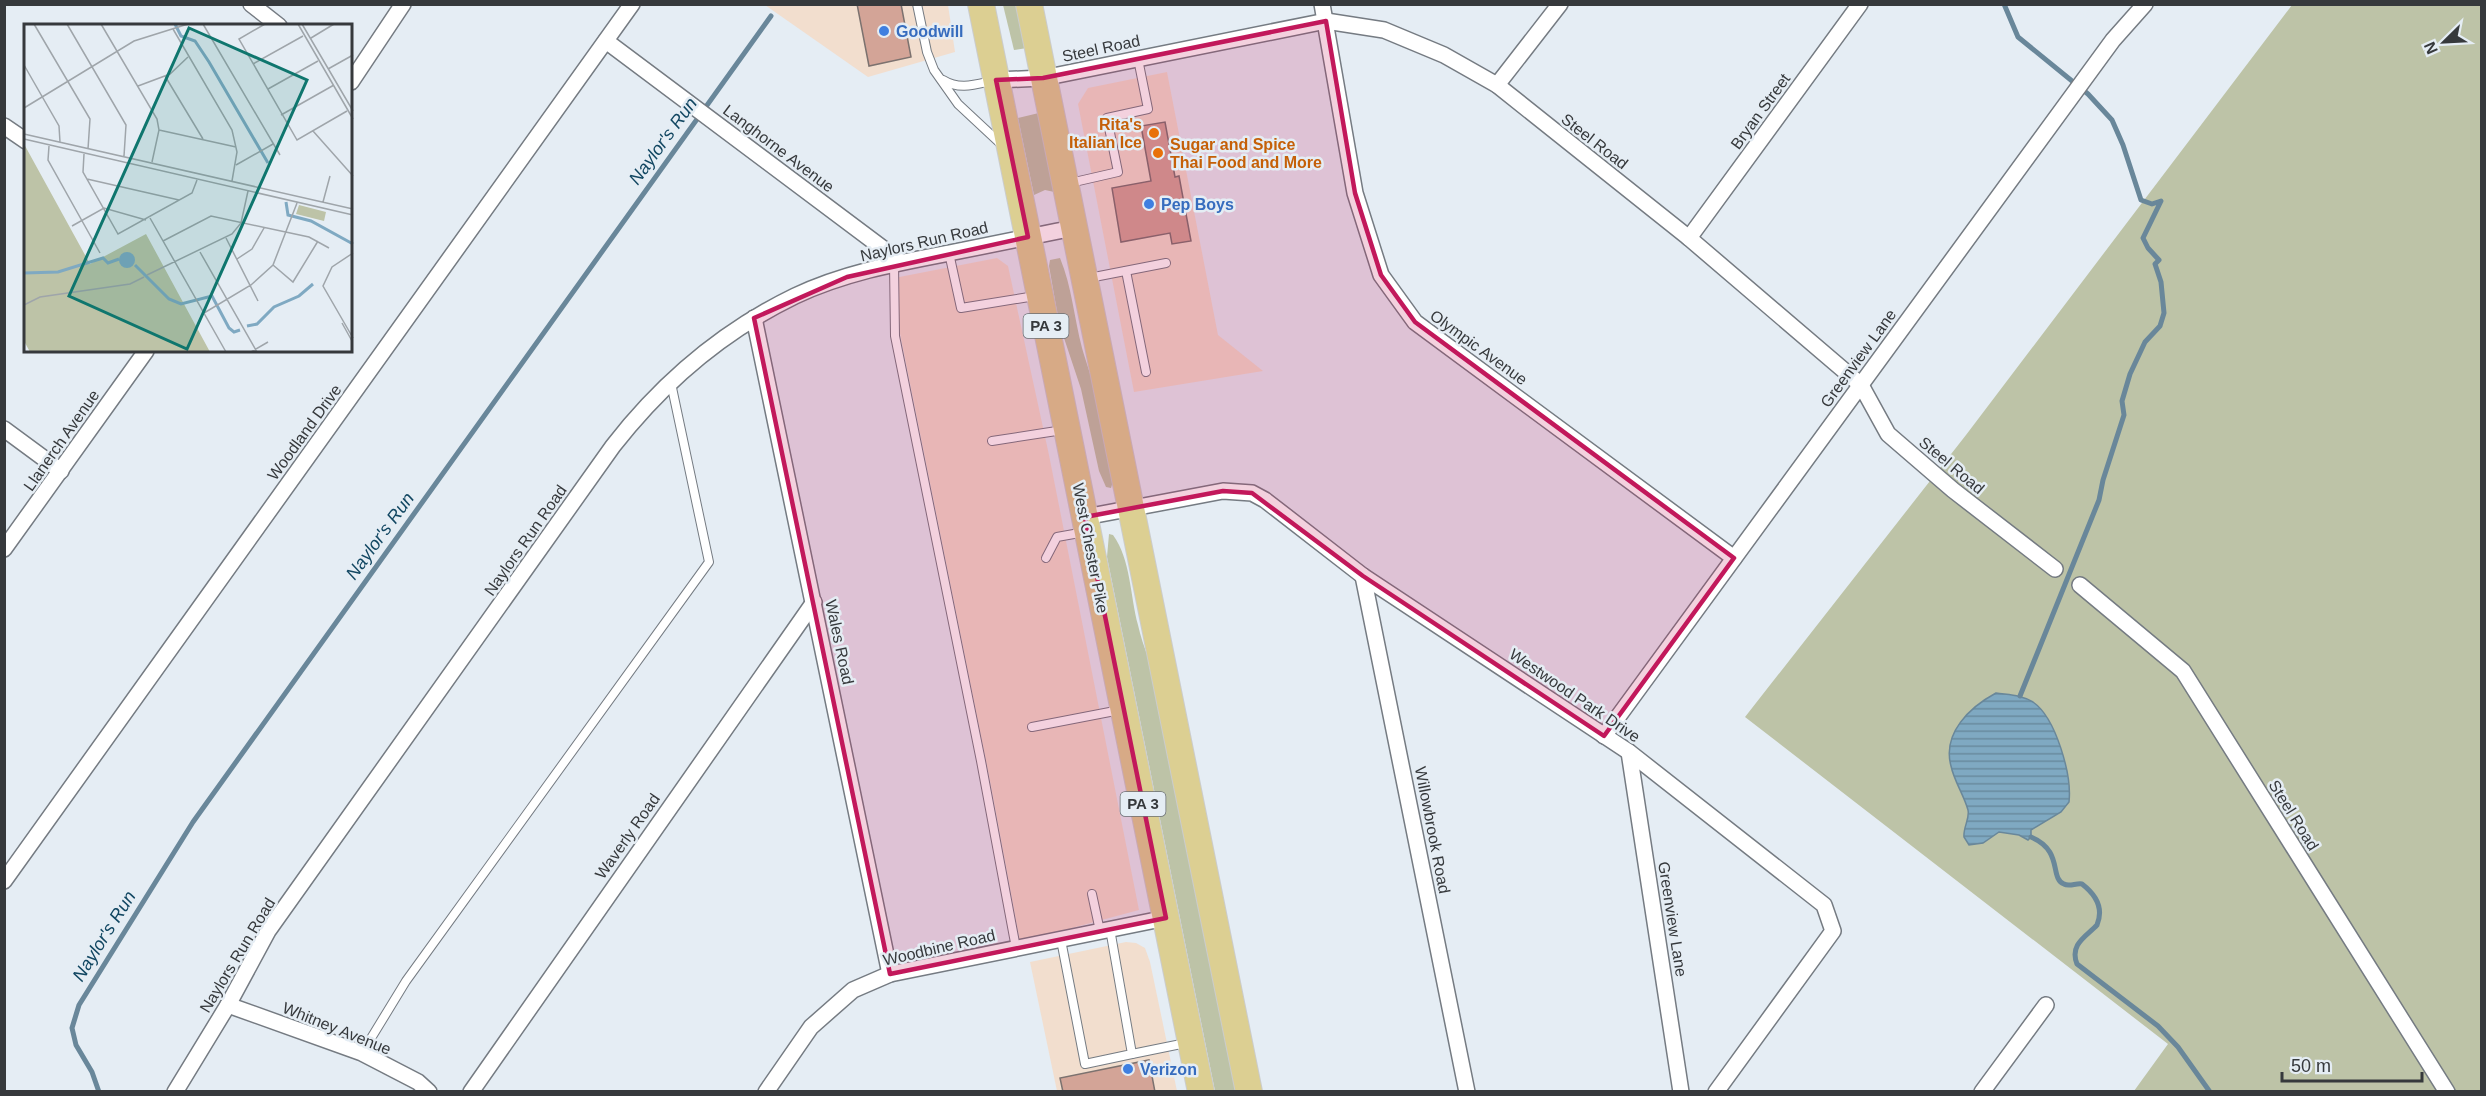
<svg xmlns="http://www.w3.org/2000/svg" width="2486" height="1096" viewBox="0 0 2486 1096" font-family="Arial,sans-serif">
	<defs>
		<pattern id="water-rules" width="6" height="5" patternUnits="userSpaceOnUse" patternTransform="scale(1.5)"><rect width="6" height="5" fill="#7fa9c2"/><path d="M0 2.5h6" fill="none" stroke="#698b9f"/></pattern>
	</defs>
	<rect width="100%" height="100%" fill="#e5edf4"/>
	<g fill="#f2dece">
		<path d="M765,5H948L955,52L868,77Z"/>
		<path d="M1167,72L1218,335L1263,371L1134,392L1078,104L1088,88Z"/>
		<path d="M997,258L1008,266L1049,455L1139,910L1020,942L991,786L889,279Z"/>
		<path d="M1126,942L1136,943L1145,948L1150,962L1177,1091H1057L1030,962Z"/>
	</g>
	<g fill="#bdc3a7">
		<path d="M1003,5H1021L1027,48L1014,50Z"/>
		<path d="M2292,5H2481V1091H2134L2168,1044L1745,717L1966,435Z"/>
		<path d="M1043,112L1059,193L1045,190L1034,195L1018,118Z"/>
		<path d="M1060,258C1072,287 1074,318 1082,348C1090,376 1123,464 1111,488L1106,487L1099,471L1081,389L1059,323L1049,266L1050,260Z"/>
		<path d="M1109,534L1113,535C1131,560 1130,596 1138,625C1143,647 1152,667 1160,688L1241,1091H1215L1107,557Z"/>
	</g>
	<path fill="url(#water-rules)" stroke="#69879a" stroke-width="1.5" d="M1996,693C2009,695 2022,695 2033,702C2056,718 2072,775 2069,802L2061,812L2031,830V837L2028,840L2019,835L1999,832L1983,843L1969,845L1964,837C1963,827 1970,819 1968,810C1964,795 1954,781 1951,766C1942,733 1970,707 1996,693Z"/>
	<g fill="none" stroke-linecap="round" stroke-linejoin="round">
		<g stroke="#69879a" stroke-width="5">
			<path d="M2004,4L2018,37L2088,94L2112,120L2123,145L2141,200L2152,204L2161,201L2143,238L2148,248L2159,260L2155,264L2161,282L2164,313L2160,326L2145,342L2130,374L2122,401L2124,415L2103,480L2099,500L2020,696"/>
			<path d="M2031,837C2064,851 2049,878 2064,884C2069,887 2076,883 2082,884C2095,894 2104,908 2097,925C2087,936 2069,944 2077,964L2158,1026L2178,1047L2210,1092"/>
			<path d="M99,1092L92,1072L76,1045L72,1028L79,1005L193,822L771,16"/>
		</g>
	</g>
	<g fill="#d3a497" stroke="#7c726f" stroke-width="1.5">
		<path d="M857,4H901L911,57L869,66Z"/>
		<path d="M1165,122L1175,177L1179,176L1191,241L1172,244L1170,233L1121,242L1112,188L1151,181L1141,126Z"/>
		<path d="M1149,1060L1155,1092H1063L1060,1078Z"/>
	</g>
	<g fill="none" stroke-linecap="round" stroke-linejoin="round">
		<g stroke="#757b82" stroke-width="10">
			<g id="service">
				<path d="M917,4L927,52L934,70L958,104L1002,145"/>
				<path d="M943,80C959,90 974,85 992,81"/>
				<path d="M1070,183L1118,172L1107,118L1148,109L1138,59"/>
				<path d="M949,253L961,308L1035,296"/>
				<path d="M894,264L895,336L981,761L1016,948"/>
				<path d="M1126,271L1146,372"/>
				<path d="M1089,278L1166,263"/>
				<path d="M992,441L1063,430"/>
				<path d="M1046,558L1057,537L1085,532"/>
				<path d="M1032,727L1120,710"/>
				<path d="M1092,894L1100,931"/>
				<path d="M1061,940L1085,1064L1132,1054L1110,929"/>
				<path d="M362,1053L406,981L709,562L671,383"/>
				<path d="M1132,1054L1186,1043"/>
			</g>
		</g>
		<g stroke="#757b82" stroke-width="18">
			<g id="minor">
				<path d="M251,4L279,26"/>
				<path d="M1322,4L1355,193L1381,275L1415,322L1734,558"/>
				<path d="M606,41L901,262"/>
				<path d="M996,80L1043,78L1326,21L1384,30L1444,55L1497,85L1689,238L1861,385L1888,434L1953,490L2055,569"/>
				<path d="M351,82L403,4"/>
				<path d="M1497,85L1560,4"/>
				<path d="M4,126L26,141"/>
				<path d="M1689,238L1860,4"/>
				<path d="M754,318L890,974"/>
				<path d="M4,429L61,471"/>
				<path d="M1085,517L1223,491L1252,493L1265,500L1363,576L1629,752L1824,905L1833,931L1716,1092"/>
				<path d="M4,549L146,351"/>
				<path d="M1363,576L1467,1092"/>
				<path d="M2080,585L2183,671L2447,1092"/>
				<path d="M1604,736L2113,40L2145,4"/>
				<path d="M1629,752L1681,1092"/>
				<path d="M4,881L632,4"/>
				<path d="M228,1005L362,1053L418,1082L429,1092"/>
				<path d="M175,1092L228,1005L268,931L613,446C662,383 723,331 795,296C843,273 897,263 949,253C990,245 1032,236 1074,228"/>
				<path d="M471,1092L814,602"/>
				<path d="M766,1092L811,1027L853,990L890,974L1166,918"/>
				<path d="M1982,1092L2046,1005"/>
			</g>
		</g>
		<g stroke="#cbcccc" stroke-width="28">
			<g id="trunk">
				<path d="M981,4L1201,1092"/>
				<path d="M1029,4L1249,1092"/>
			</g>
		</g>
		<use href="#service" stroke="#fff" stroke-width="8"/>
		<use href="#minor" stroke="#fff" stroke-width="15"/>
		<use href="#trunk" stroke="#dccf92" stroke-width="26"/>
	</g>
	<path fill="#c2185b" fill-opacity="0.2" stroke="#c2185b" stroke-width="4.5" stroke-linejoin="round" d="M1326,21L1355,193L1381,275L1415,322L1734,558L1604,736L1363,576L1252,493L1223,491L1085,517L1166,918L890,974L754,318L847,277L1028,237L996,80L1043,78Z"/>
	<g fill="#3f7fe0" stroke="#e5edf4" stroke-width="2">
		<circle cx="884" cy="31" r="6"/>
		<circle cx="1149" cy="204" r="6"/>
		<circle cx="1128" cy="1069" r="6"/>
	</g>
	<g fill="#e8710a" stroke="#e5edf4" stroke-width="2">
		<circle cx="1154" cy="133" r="6"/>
		<circle cx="1158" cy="153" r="6"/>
	</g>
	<g text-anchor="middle" stroke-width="5" stroke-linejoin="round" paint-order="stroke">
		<g fill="#e5edf4" stroke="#6a6f73" stroke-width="1.5">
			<rect x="1023.5" y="314" width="45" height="24" rx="4.5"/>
			<rect x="1120.5" y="792" width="45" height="24" rx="4.5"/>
		</g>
		<g font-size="15" font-weight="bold" fill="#36393c">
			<text x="1046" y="331">PA 3</text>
			<text x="1143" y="809">PA 3</text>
		</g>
		<g font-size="16" font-weight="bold" fill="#366cbe" stroke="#e5edf4" text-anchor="start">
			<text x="896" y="37">Goodwill</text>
			<text x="1161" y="210">Pep Boys</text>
			<text x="1140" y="1075">Verizon</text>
		</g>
		<g font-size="16" fill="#36393c" stroke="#e5edf4">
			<text transform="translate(1101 48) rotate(-12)" y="6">Steel Road</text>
			<text transform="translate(1760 111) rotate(-54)" y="6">Bryan Street</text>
			<text transform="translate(1595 141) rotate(38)" y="6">Steel Road</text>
			<text transform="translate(779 148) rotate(37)" y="6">Langhorne Avenue</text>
			<text transform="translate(924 241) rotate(-13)" y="6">Naylors Run Road</text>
			<text transform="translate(1479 347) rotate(36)" y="6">Olympic Avenue</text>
			<text transform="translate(1858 358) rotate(-54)" y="6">Greenview Lane</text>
			<text transform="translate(304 432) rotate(-54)" y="6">Woodland Drive</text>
			<text transform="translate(61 440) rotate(-55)" y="6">Llanerch Avenue</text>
			<text transform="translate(1952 465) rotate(40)" y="6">Steel Road</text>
			<text transform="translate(525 540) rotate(-55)" y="6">Naylors Run Road</text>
			<text transform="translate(1091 548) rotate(79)" y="6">West Chester Pike</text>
			<text transform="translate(840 642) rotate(78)" y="6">Wales Road</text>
			<text transform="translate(1575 695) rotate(34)" y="6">Westwood Park Drive</text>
			<text transform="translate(2294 815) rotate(58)" y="6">Steel Road</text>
			<text transform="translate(1433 830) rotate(79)" y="6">Willowbrook Road</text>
			<text transform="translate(627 836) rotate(-55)" y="6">Waverly Road</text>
			<text transform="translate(1673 919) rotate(81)" y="6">Greenview Lane</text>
			<text transform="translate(939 947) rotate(-13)" y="6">Woodbine Road</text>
			<text transform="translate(237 955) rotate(-59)" y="6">Naylors Run Road</text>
			<text transform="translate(337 1028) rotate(22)" y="6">Whitney Avenue</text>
		</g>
		<g font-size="16" font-weight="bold" fill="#c56008" stroke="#e5edf4" text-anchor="end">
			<text x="1142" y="130">Rita's<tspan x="1142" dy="18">Italian Ice</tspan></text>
			<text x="1170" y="150" text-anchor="start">Sugar and Spice<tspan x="1170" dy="18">Thai Food and More</tspan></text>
		</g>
		<g font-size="18" font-style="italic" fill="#124762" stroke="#e5edf4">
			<text transform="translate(663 141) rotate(-54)" y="6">Naylor's Run</text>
			<text transform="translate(380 536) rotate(-54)" y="6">Naylor's Run</text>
			<text transform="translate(104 936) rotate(-58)" y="6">Naylor's Run</text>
		</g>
	</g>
	<g transform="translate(24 24)">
		<rect width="328" height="328" fill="#e5edf4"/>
		<path d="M0,120L66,240L122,210L186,328H6L0,317Z" fill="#bdc3a7"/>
		<path d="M275,181L302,188L300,197L272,190Z" fill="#bdc3a7"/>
		<path d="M95 236a8 8 0 1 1 16 0a8 8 0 1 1-16 0Z" fill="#7fa9c2"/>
		<path fill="none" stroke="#7fa9c2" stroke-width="3" d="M151,0L157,12L171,17L185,38L244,139M262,178L264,191L287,197L329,220M111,241L145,275L157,280L188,272L205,304L210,308L216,306M0,249L34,248L79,234L84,239L95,235M223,302L233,300L250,283L275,272L289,260"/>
		<path fill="none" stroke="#9fa5aa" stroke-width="1.5" d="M10,0L66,95L64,125M43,0L102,101L100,132M77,0L133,95L135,106L128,138M179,0L256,131M241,0L215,15L273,116L323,87M274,0L329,95M278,0L329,87M149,5L208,106L213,128L208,157M287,14L310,0M229,40L279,12M0,41L35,102L36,118M304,45L329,31M141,52L179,115M114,62L146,50L164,33M244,65L294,37M0,84L110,17L164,0M257,91L310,61M135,106L212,123M289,107L329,152M0,110L329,185M0,115L329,191M25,122L24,136L76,229M60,130L59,148L94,210L168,169L173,156M212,141L249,120M63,155L155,176M299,178L306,152M126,194L202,328M48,202L80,184L122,196M202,214L234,277M139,217L187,192L285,213L305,224M176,228L233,328M329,229L308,243L299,262L329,314M213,235L228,225L240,204M249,241L269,258L294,217M123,251L208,210L217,199L224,167M0,281L16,273L106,260L120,253M180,289L227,261L249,241L273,179M318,299L328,317M227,328L244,318"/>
		<path fill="#0f766e" fill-opacity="0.15" stroke="#0f766e" stroke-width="3" d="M165,4L283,56L163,325L45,272Z"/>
		<rect width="328" height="328" fill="none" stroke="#36393c" stroke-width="3"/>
	</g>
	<rect width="2486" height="1096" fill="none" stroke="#36393c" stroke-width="12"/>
	<g transform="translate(2444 42) rotate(246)" stroke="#e5edf4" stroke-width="4.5" paint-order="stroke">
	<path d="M0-4.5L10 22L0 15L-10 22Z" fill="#36393c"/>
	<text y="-9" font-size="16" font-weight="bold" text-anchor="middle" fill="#36393c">N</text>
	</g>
	<path d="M2282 1072v9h140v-9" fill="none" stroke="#36393c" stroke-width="3"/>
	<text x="2291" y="1072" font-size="18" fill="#36393c" stroke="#e5edf4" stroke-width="4.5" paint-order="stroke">50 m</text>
</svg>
